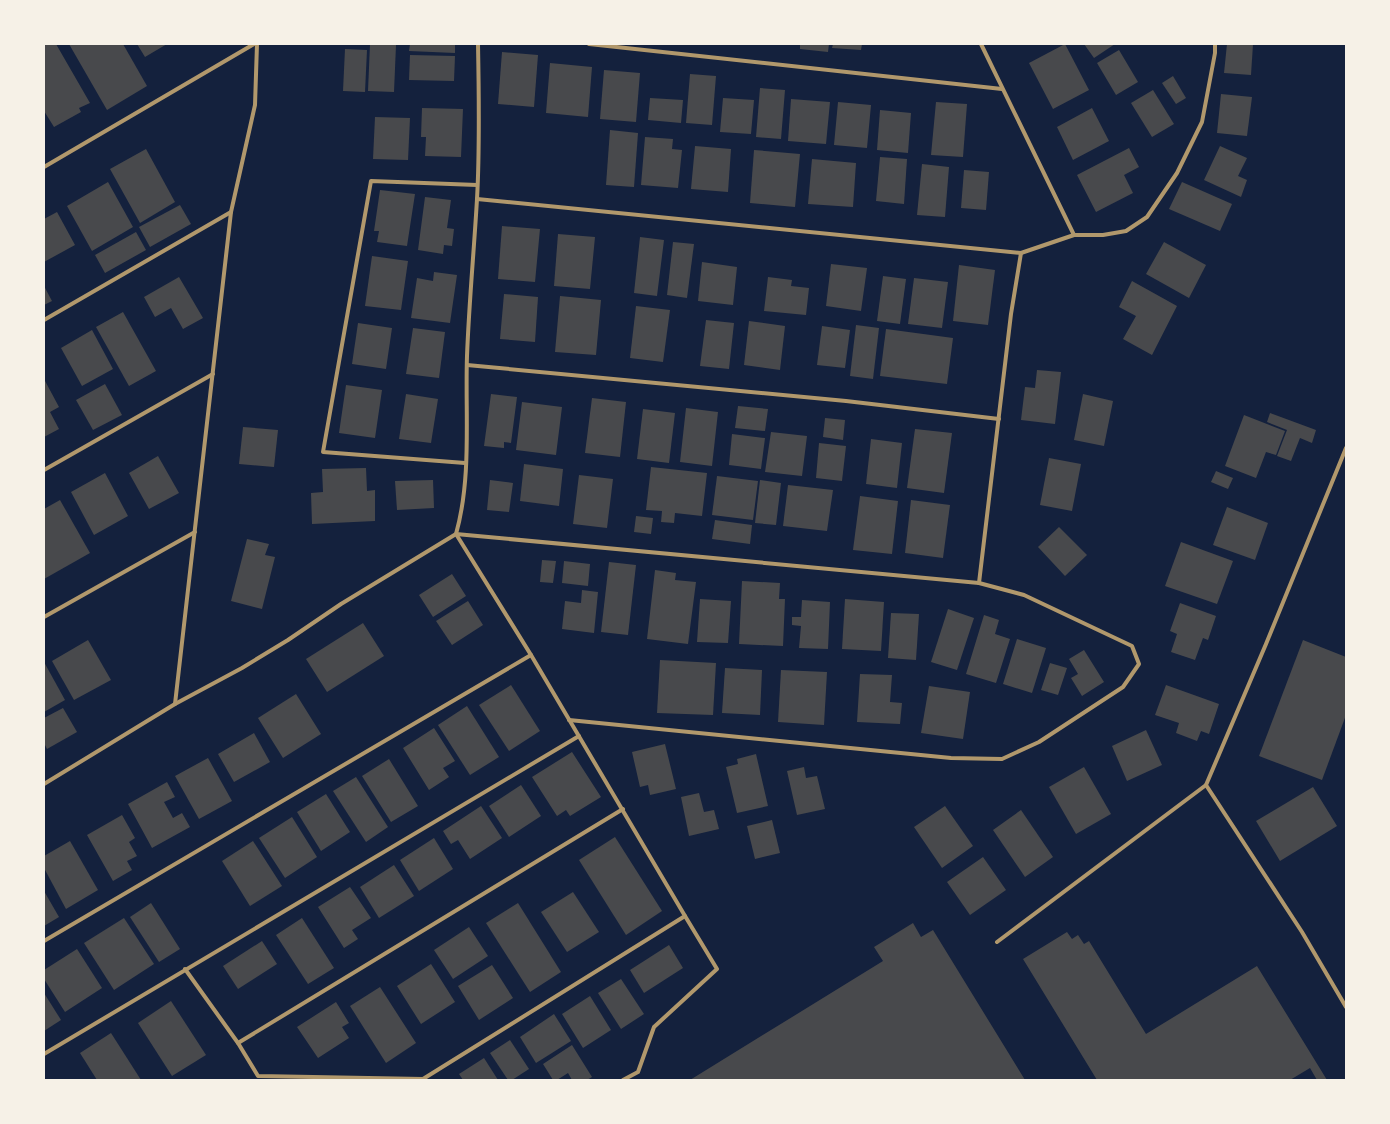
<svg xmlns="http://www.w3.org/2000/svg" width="1390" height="1124" viewBox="0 0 1390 1124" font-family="'Titillium Web',sans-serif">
	<rect width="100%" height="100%" fill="#14213d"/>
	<g fill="#48494c">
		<path d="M45,44H56L90,103L79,108L81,112L54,127L44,111Z"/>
		<path d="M69,44H123L147,86L107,110Z"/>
		<path d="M137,44H167L145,57Z"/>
		<path d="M370,44L396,45L394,92L368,91Z"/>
		<path d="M410,44H455V53L409,51Z"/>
		<path d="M800,44H829L828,52L800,49Z"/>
		<path d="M833,44H862L861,50L832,48Z"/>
		<path d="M1065,44L1089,90L1053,109L1029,63Z"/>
		<path d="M1084,44H1115L1094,58Z"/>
		<path d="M1227,44H1253L1251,75L1224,73Z"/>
		<path d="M345,49L367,50L365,92L343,91Z"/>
		<path d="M1119,50L1138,82L1116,95L1097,63Z"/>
		<path d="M502,52L538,55L534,107L498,104Z"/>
		<path d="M410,55L455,56L454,81L409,80Z"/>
		<path d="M550,63L592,67L588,117L546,113Z"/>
		<path d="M604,70L640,73L636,122L600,119Z"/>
		<path d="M690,74L716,76L712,125L686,123Z"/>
		<path d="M1173,76L1186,98L1176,104L1162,83Z"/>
		<path d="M760,88L785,90L781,139L756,137Z"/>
		<path d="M1153,90L1174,124L1152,137L1131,103Z"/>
		<path d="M1221,94L1252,97L1247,136L1217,133Z"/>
		<path d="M650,98L683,100L681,123L648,120Z"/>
		<path d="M723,98L754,100L751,134L720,132Z"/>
		<path d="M791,99L830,102L826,144L788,141Z"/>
		<path d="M838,102L871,105L867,148L834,145Z"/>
		<path d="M936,102L967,104L963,157L931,155Z"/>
		<path d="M422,108L463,109L461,157L425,156L426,137H421Z"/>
		<path d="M1092,108L1109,141L1073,160L1057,127Z"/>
		<path d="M880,110L911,113L908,153L877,150Z"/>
		<path d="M375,117L410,118L408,160L373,159Z"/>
		<path d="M610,130L638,133L634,187L606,185Z"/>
		<path d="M645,137L673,139L672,149L682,150L678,188L641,185Z"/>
		<path d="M695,146L731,149L728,192L691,189Z"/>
		<path d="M1220,146L1247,158L1238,176L1247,180L1241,197L1204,180Z"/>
		<path d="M1129,148L1139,167L1124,175L1133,193L1096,212L1077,175Z"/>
		<path d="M146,149L175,202L140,223L110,169Z"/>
		<path d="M754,150L800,154L795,207L750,203Z"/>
		<path d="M880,157L907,159L904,204L876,201Z"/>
		<path d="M812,159L856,163L853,207L808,204Z"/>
		<path d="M922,164L949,167L945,217L917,215Z"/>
		<path d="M964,170L989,172L986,210L961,208Z"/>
		<path d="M108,182L133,227L92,251L67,206Z"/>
		<path d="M1182,182L1232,204L1220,231L1169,209Z"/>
		<path d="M380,190L415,194L407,246L377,242L379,231H374Z"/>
		<path d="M425,197L451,200L447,228L454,229L452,246L444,245L443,254L418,250Z"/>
		<path d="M180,205L191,224L150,247L139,227Z"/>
		<path d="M57,212L75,245L44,262V219Z"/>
		<path d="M502,226L540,229L535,282L498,279Z"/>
		<path d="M136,232L146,250L105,273L95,255Z"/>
		<path d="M558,234L595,237L590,289L554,286Z"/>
		<path d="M640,237L664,240L657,296L634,293Z"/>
		<path d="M673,242L694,244L687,298L667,295Z"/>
		<path d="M1164,242L1206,265L1189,298L1146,274Z"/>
		<path d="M372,256L408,261L401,310L365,306Z"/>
		<path d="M702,262L737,267L733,305L698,301Z"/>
		<path d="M831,264L867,268L861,311L826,306Z"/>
		<path d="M959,265L995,270L988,325L953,321Z"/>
		<path d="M434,272L457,275L450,323L411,318L417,278L433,281Z"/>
		<path d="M883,276L906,279L900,324L877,321Z"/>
		<path d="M179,277L203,318L183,329L171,308L155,317L144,297Z"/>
		<path d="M768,277L792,280L791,286L809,288L806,315L764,311Z"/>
		<path d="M914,278L948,282L942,328L908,324Z"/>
		<path d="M1132,281L1177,306L1152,355L1123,339L1136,316L1119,307Z"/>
		<path d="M44,286L52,301L44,305Z"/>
		<path d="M504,294L538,297L535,342L500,339Z"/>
		<path d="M560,296L601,300L596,355L555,352Z"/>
		<path d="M636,306L670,310L663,362L630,358Z"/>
		<path d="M123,312L156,371L129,386L96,327Z"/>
		<path d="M706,320L734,323L729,369L700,366Z"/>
		<path d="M749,321L785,326L780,370L744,365Z"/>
		<path d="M358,323L392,328L386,369L352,364Z"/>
		<path d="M856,325L879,328L873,379L850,376Z"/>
		<path d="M822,326L850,330L845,368L817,365Z"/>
		<path d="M413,328L445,332L439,378L406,374Z"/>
		<path d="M886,329L953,338L947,384L880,376Z"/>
		<path d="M92,330L113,369L82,386L61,348Z"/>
		<path d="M1037,370L1061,372L1055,424L1021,420L1025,387L1035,388Z"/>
		<path d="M44,379L59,407L50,412L59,429L44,437Z"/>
		<path d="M105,384L122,415L93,430L76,400Z"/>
		<path d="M346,385L382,390L375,438L339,433Z"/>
		<path d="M406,394L438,399L431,443L399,439Z"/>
		<path d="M491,394L517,397L511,443L504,442V448L484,446Z"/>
		<path d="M1083,394L1113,401L1104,446L1074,440Z"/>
		<path d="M592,398L626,402L620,457L585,453Z"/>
		<path d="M522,402L562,407L556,455L516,450Z"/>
		<path d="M738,406L768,409L765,431L735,428Z"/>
		<path d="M686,408L718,412L712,466L680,462Z"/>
		<path d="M643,409L675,413L669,463L637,459Z"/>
		<path d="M1270,413L1316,430L1312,443L1300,438L1291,461L1277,456L1287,430L1267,422Z"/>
		<path d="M1244,415L1285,431L1276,455L1266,452L1256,478L1225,466Z"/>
		<path d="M825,418L845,420L843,440L823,437Z"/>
		<path d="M243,427L278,430L274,467L239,464Z"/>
		<path d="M915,429L952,433L944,493L907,488Z"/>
		<path d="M771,432L807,436L802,476L765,472Z"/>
		<path d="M732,434L765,438L761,469L729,465Z"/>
		<path d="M871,439L902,443L897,488L866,484Z"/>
		<path d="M819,443L846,446L842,481L816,478Z"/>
		<path d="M158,456L179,493L149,509L129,473Z"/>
		<path d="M1049,458L1081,464L1072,511L1040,505Z"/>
		<path d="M524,464L563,469L559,506L520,501Z"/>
		<path d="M651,467L707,473L702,516L675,513L674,523L661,522L662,511L646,510Z"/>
		<path d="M366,468L367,491L375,490V521L312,524L311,493L323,492L322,469Z"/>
		<path d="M1216,471L1233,478L1228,489L1211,482Z"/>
		<path d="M105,473L128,516L94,535L71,492Z"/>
		<path d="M579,475L613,479L607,528L573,524Z"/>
		<path d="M717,476L758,481L753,520L712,515Z"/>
		<path d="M433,480L434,508L397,510L395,481Z"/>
		<path d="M490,480L513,483L509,512L487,510Z"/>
		<path d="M760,480L781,483L776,525L755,523Z"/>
		<path d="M788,485L833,490L827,531L783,526Z"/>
		<path d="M860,496L898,501L892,554L853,550Z"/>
		<path d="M60,500L90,553L44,579V509Z"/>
		<path d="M911,500L950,505L943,558L905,553Z"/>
		<path d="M1227,507L1268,523L1255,560L1213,545Z"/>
		<path d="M636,516L653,518L651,534L634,532Z"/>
		<path d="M715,520L752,525L750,544L712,539Z"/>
		<path d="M1059,527L1087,555L1065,576L1038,547Z"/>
		<path d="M247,539L269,544L265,555L275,557L262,609L231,601Z"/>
		<path d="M1181,542L1233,561L1217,604L1165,586Z"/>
		<path d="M542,560L556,561L553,583L540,582Z"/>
		<path d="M564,561L590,564L588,586L562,583Z"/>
		<path d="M609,562L636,565L628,635L601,632Z"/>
		<path d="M655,570L676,573L675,580L696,582L688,644L647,639Z"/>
		<path d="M452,574L466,596L433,617L419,595Z"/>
		<path d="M742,581L780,583L779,599H785L783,646L739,644Z"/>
		<path d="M582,590L598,592L594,633L562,629L565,601L581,603Z"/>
		<path d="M700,599L731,601L728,643L697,642Z"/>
		<path d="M845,599L884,602L881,651L842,649Z"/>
		<path d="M802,600L830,602L828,649L799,648L801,626L792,625V617H801Z"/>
		<path d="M468,601L483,625L452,645L436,621Z"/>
		<path d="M1180,603L1216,616L1208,640L1203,638L1195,660L1171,652L1177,634L1170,631Z"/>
		<path d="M948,609L974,618L957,670L931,662Z"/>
		<path d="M891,613L919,614L916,660L888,658Z"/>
		<path d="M984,615L999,620L995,634L1010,639L996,683L966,674Z"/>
		<path d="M363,623L384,656L327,692L306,659Z"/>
		<path d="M1017,639L1046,648L1032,693L1003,684Z"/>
		<path d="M88,640L111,680L74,700L52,661Z"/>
		<path d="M1303,640L1346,657V715L1322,780L1259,756Z"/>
		<path d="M1084,650L1104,682L1082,696L1071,678L1078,674L1069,659Z"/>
		<path d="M660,660L716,663L713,715L657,713Z"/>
		<path d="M44,662L65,700L44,712Z"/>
		<path d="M1050,663L1067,668L1058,695L1041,690Z"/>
		<path d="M725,668L762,670L760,715L722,713Z"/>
		<path d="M781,670L827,672L824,725L778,722Z"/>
		<path d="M860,674L892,675L890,702L902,703L900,724L857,722Z"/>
		<path d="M511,685L540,731L509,751L479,705Z"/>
		<path d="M1166,685L1219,704L1209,734L1201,731L1197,741L1176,733L1179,723L1155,715Z"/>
		<path d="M929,686L970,692L963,739L921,733Z"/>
		<path d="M296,694L321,734L283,758L258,718Z"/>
		<path d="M467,706L499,757L470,775L438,725Z"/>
		<path d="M63,708L77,732L47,749L44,743V718Z"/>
		<path d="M434,728L455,761L443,768L449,777L429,790L403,748Z"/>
		<path d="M1146,730L1162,765L1127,781L1112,746Z"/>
		<path d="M254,733L270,762L234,782L218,754Z"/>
		<path d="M665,744L676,789L650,795L648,785L640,787L632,752Z"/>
		<path d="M572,752L601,797L570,816L566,810L557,816L532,777Z"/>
		<path d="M756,754L768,806L737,813L726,767L738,764L737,759Z"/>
		<path d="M208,758L232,801L199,819L175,776Z"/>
		<path d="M389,759L418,806L391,822L362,776Z"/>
		<path d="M804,767L806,778L817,776L825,809L797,815L787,771Z"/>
		<path d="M1084,767L1111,814L1076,834L1049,787Z"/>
		<path d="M356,777L388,827L366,842L333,791Z"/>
		<path d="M167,782L175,797L164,802L173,818L182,813L190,827L152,848L128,804Z"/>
		<path d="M521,785L541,816L509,837L489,806Z"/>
		<path d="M1313,787L1337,826L1280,861L1256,821Z"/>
		<path d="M699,793L704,812L714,810L719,829L689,836L681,797Z"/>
		<path d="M326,794L350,832L321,851L297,812Z"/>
		<path d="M481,806L502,838L470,859L458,840L451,844L443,831Z"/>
		<path d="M945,806L973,846L942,868L914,827Z"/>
		<path d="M1021,810L1053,857L1025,877L993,830Z"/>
		<path d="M122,815L135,838L129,842L137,856L127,861L132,870L113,881L87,835Z"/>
		<path d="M292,817L317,857L285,878L259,838Z"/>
		<path d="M772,820L780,853L755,859L747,826Z"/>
		<path d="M615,837L662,911L626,935L579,860Z"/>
		<path d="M434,838L453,869L419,891L400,860Z"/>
		<path d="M70,841L98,890L66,909L44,868V856Z"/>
		<path d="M253,841L282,886L250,906L222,861Z"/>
		<path d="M983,857L1006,890L970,915L947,882Z"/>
		<path d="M394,865L414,896L379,918L360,887Z"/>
		<path d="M350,887L371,918L352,930L358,939L344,948L318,907Z"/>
		<path d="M44,891L59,917L44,926Z"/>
		<path d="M573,892L599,932L567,952L541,912Z"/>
		<path d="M151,903L180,949L159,962L130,917Z"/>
		<path d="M518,903L561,972L530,992L486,923Z"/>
		<path d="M124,918L154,964L114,990L84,943Z"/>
		<path d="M302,918L334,968L308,984L276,935Z"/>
		<path d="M913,923L921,937L933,930L1025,1080H690L883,961L874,947Z"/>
		<path d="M469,927L488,956L453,979L434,950Z"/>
		<path d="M1067,932L1072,939L1078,935L1084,944L1089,941L1146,1034L1257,966L1327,1080H1317L1310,1068L1290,1080H1097L1023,959Z"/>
		<path d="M262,941L277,964L238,989L223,966Z"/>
		<path d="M669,945L683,968L644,993L630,970Z"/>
		<path d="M77,949L102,988L65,1012L44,979V970Z"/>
		<path d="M431,964L455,1002L421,1024L397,986Z"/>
		<path d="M492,965L513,998L479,1020L458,986Z"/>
		<path d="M621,979L644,1014L621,1029L598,993Z"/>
		<path d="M380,987L416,1043L386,1063L350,1006Z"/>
		<path d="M44,993L61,1020L44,1031Z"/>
		<path d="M590,996L611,1030L583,1048L562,1014Z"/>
		<path d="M171,1001L206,1055L172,1076L138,1023Z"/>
		<path d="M336,1002L349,1023L342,1027L349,1038L318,1058L297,1027Z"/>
		<path d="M554,1014L571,1041L536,1063L520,1037Z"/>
		<path d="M111,1033L141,1080H97L80,1053Z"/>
		<path d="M510,1040L529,1069L512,1080H508L490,1053Z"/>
		<path d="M572,1045L592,1077L587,1080H572L568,1073L557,1080H553L543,1064Z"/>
		<path d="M484,1058L498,1080H463L459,1074Z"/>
	</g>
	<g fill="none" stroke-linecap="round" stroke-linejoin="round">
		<g stroke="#b1986c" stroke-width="4">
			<path d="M589,44L1002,89"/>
			<path d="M981,44L1074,235"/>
			<path d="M44,167L254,44"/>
			<path d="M477,199L1021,253L1074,235H1103L1126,231L1147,217L1177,173L1202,122L1215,53V44"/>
			<path d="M44,320L231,212"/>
			<path d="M467,365L846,401L999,419"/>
			<path d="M1346,448L1266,644L1206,785L1302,932L1346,1007"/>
			<path d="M465,463L323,452L371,181L477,185"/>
			<path d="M44,470L213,374"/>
			<path d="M979,583L1011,314L1021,253"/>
			<path d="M44,617L195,532"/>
			<path d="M175,704L231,212L255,105L257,44"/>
			<path d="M44,784L175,704L242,668L288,640L341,604L456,534L979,583L1024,595L1132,646L1139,664L1123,687L1039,742L1002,759L951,758L569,720"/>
			<path d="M44,941L531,655"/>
			<path d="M997,942L1206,785"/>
			<path d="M185,969L238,1043L258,1076L423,1079L685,916L531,655L456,534C472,477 465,414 467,356C469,303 474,251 477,199C480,147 479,96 478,44"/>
			<path d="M238,1043L623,809"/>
			<path d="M44,1054L579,736"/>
			<path d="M623,1080L638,1072L654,1027L717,969L685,916"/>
		</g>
	</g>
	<rect width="1390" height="1124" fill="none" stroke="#f6f1e7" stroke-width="90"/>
</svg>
